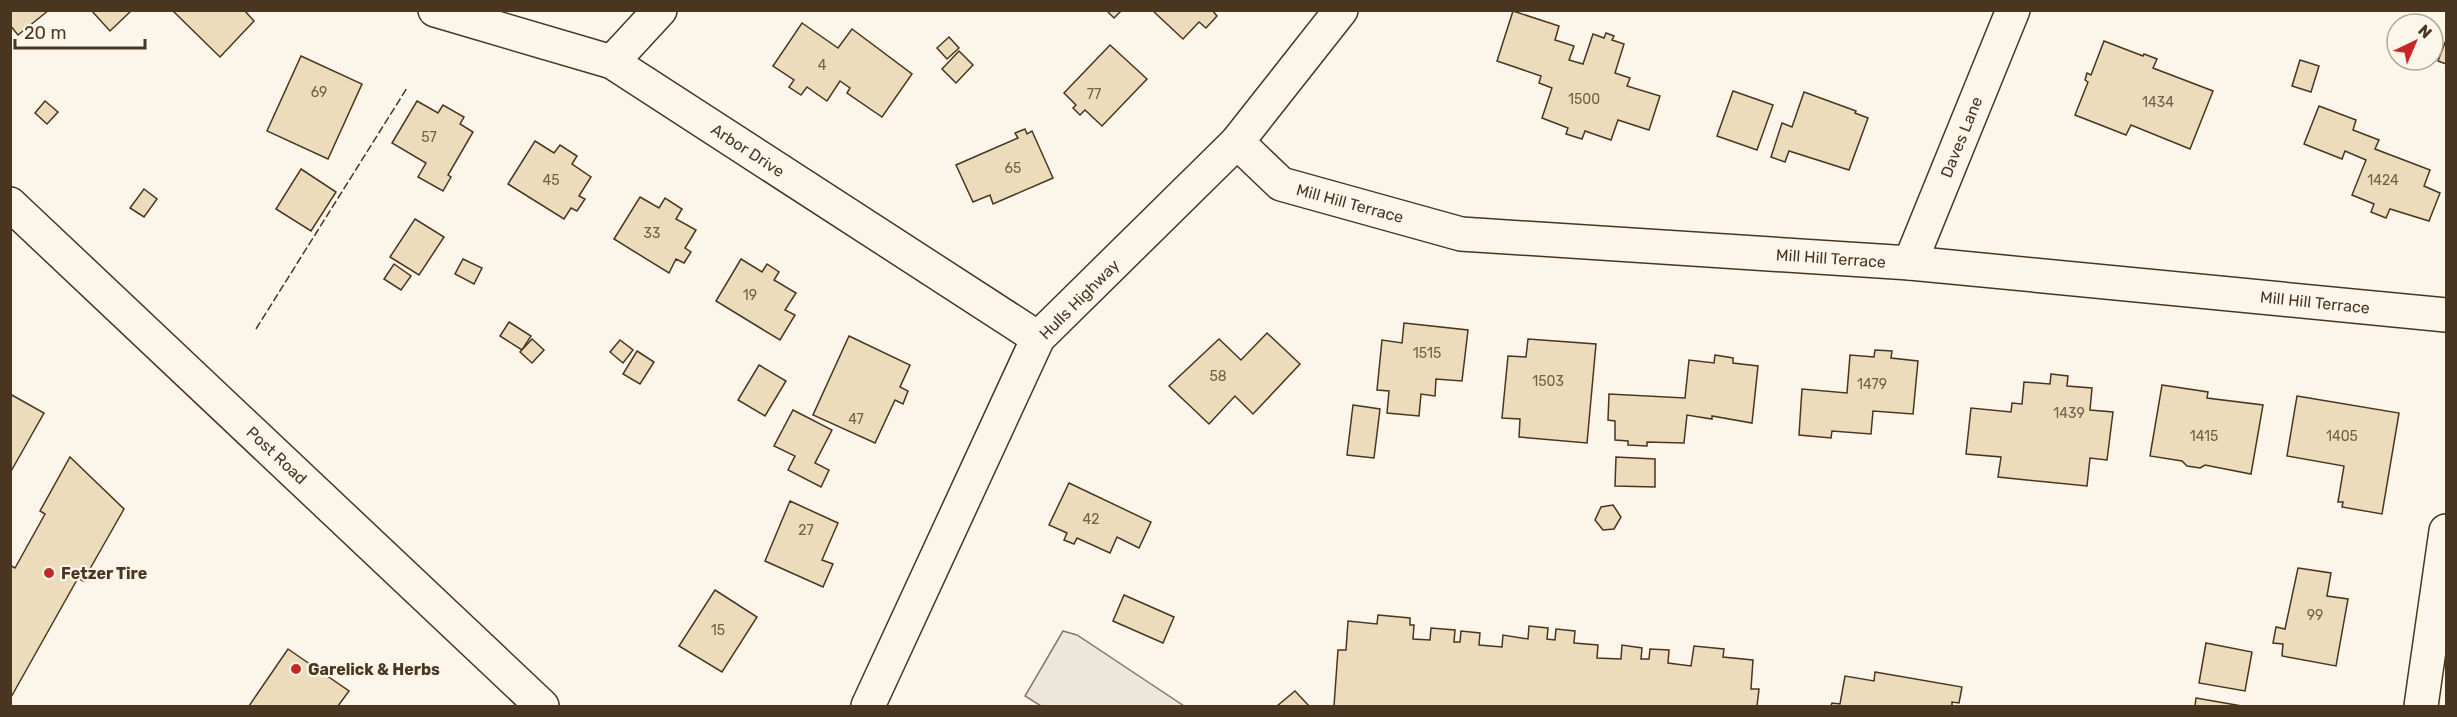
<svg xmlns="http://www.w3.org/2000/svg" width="2457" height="717" viewBox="0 0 2457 717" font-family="Rubik,sans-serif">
	<rect width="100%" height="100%" fill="#fbf6e9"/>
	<path fill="#ede7d9" stroke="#887966" stroke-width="1.5" d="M1063,631L1077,635L1184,706H1041L1025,696Z"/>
	<g fill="#ecdcbc" stroke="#4a3520" stroke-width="1.5">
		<path d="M49,10L18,35L10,25L11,10Z"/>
		<path d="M91,10H132L110,31Z"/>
		<path d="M244,10L254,21L220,57L173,11Z"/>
		<path d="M1106,10H1122L1114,18Z"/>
		<path d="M1152,10H1212L1217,16L1206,28L1199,22L1183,39Z"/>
		<path d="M1513,11L1559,26L1555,40L1574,46L1569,60L1583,64L1593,34L1604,38L1606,33L1614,36L1612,40L1624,44L1615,73L1630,78L1627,86L1660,96L1649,130L1618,120L1611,140L1585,131L1582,139L1566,134L1568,128L1542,118L1552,88L1539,83L1541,76L1497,61Z"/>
		<path d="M802,23L838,48L852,29L912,74L882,117L847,93L850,88L840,81L827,101L807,87L801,95L789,87L794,80L773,66Z"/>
		<path d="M949,37L959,48L947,59L937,48Z"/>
		<path d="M2446,40V64L2438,61Z"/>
		<path d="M2104,41L2143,56L2144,54L2157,59L2153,68L2213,91L2190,149L2131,125L2126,135L2075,115L2088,82L2085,80L2087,73L2091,75Z"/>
		<path d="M1110,45L1147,79L1102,126L1085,110L1080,115L1073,108L1076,105L1064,93Z"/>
		<path d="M959,51L973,65L956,83L942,69Z"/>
		<path d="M301,56L362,84L328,159L267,131Z"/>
		<path d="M2300,60L2319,66L2311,92L2292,86Z"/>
		<path d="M1733,91L1773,105L1757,150L1717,136Z"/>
		<path d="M1804,92L1856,111L1855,113L1868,118L1849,170L1789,151L1785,162L1771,157L1782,123L1792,127Z"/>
		<path d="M45,101L58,112L47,124L35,113Z"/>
		<path d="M417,101L438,113L443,105L464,117L460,124L473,132L448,175L451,177L443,191L418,177L426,163L392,143Z"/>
		<path d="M2319,106L2356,120L2353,130L2379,140L2375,149L2430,170L2424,186L2440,193L2429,221L2390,209L2386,218L2371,212L2374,204L2352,195L2366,160L2345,151L2342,159L2304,144Z"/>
		<path d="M1025,129L1027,134L1032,131L1053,178L993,204L990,195L973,202L956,165L1018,138L1015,133Z"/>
		<path d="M535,141L554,153L560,145L577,156L572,164L591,177L579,196L585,199L577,211L571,208L564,219L508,184Z"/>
		<path d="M301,169L336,192L311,231L276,209Z"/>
		<path d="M144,189L157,199L144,217L130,208Z"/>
		<path d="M640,197L659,208L665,198L682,209L676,219L696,230L685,248L691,252L684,263L676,259L669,273L614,239Z"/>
		<path d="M415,219L444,237L419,275L390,257Z"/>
		<path d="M463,259L482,268L474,284L455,274Z"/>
		<path d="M741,259L762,272L767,264L779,272L774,280L796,293L785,310L795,315L780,340L716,301Z"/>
		<path d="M394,264L411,276L401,290L384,279Z"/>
		<path d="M509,322L531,336L522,350L500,336Z"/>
		<path d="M1404,323L1468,330L1462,381L1436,379L1435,396L1421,394L1419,416L1387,413L1389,391L1377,390L1382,340L1402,343Z"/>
		<path d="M1267,333L1300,364L1253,414L1235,396L1209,424L1169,386L1219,339L1241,360Z"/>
		<path d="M849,336L910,365L900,387L908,391L903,404L895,400L875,443L813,415Z"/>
		<path d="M532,339L544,350L532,363L520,352Z"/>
		<path d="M1528,339L1596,344L1587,443L1519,437L1520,419L1502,418L1508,356L1526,357Z"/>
		<path d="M620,340L633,350L623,363L610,352Z"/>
		<path d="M1875,350L1892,351L1891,358L1918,361L1913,414L1873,411L1871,434L1832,431L1831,438L1799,435L1802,389L1847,393L1850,355L1874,357Z"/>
		<path d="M637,351L654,362L640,384L623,374Z"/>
		<path d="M1715,355L1733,358V363L1758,366L1752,423L1712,416V419L1687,415L1684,443L1647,442V446L1628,445V441L1615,440V421L1608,420L1609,394L1685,398L1689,360L1714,363Z"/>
		<path d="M759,365L786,381L765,416L738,400Z"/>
		<path d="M2051,374L2068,376L2067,386L2092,388L2090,410L2113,412L2107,460L2090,458L2087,486L1998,477L2001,457L1966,454L1971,408L2011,412L2012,403L2022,404L2024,382L2050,384Z"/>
		<path d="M2162,385L2208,392L2207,398L2263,405L2251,474L2205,465L2200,468L2187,466L2182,461L2150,456Z"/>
		<path d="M10,394L44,413L10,473Z"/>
		<path d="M2297,396L2399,413L2382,514L2342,507L2343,502H2338L2344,466L2287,456Z"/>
		<path d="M1353,405L1380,409L1374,458L1347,455Z"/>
		<path d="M793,410L832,430L815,463L829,470L821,487L788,470L795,456L774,446Z"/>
		<path d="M70,457L124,509L83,581L78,578L10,699V565L15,568L45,514L40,511Z"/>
		<path d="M1616,457L1655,459V487L1615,486Z"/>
		<path d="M1069,483L1151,522L1139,548L1117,537L1110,553L1077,538L1074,544L1064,540L1067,533L1049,525Z"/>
		<path d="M790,501L838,523L822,560L833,564L823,587L765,561Z"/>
		<path d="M1613,505L1621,517L1614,529L1603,530L1595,520L1601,507Z"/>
		<path d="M2298,568L2331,573L2327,596L2348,599L2336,666L2282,656L2283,644L2273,643L2276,627L2285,629Z"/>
		<path d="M715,590L757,617L722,672L679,646Z"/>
		<path d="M1124,595L1174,617L1163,643L1113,621Z"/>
		<path d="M1378,615L1410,618V625H1414L1413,639L1430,640L1431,628L1455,630L1454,642H1460L1461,631L1480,633L1479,645L1502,647L1503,635L1528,639L1529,626L1548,628L1547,639L1555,640L1556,629L1575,631L1574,643L1598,645L1597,658L1621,659L1622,645L1642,648L1641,659H1649L1650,649L1669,650L1668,663L1691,666L1694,646L1724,649L1723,657L1753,660L1751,689H1759L1757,706H1334L1338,650H1346L1348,621L1377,624Z"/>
		<path d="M2206,643L2252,652L2245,691L2199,683Z"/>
		<path d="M288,649L349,691L338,706H249Z"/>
		<path d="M1875,672L1962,687L1959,703L1952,702V706H1831L1832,703L1840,704L1845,676L1874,681Z"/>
		<path d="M1295,691L1309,706H1277Z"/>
		<path d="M2196,698L2242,706H2195Z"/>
	</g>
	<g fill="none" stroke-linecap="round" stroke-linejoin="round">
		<g stroke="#4a3520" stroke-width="36">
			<g id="minor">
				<path d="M435,10L612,62L1038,338"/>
				<path d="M612,62L660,10"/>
				<path d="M1237,142L1281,184L1461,234L1910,263L2446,315"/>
				<path d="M1910,263L2013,10"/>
				<path d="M2421,706L2446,531"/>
			</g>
		</g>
		<g stroke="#4a3520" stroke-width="36">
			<path id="tertiary" d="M868,706L1038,338L1237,142L1341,10"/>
		</g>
		<g stroke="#4a3520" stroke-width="36">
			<path id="primary" d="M10,204L542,706"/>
		</g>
		<use href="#minor" stroke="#fbf6e9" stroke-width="33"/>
		<use href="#tertiary" stroke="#fbf6e9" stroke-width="33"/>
		<use href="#primary" stroke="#fbf6e9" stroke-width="33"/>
		<path stroke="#4a3520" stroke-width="1.5" stroke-dasharray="8 3" stroke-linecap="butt" d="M256,329L407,88"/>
	</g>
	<g fill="#c62828" stroke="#fbf6e9" stroke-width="2">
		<circle cx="49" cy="573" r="6"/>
		<circle cx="296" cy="669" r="6"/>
	</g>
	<g text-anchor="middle" stroke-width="4.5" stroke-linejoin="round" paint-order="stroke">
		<g font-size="14" fill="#725f47">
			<text x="822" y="70">4</text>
			<text x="319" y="97">69</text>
			<text x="1094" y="99">77</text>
			<text x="1584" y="104">1500</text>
			<text x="2158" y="107">1434</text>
			<text x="429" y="142">57</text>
			<text x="1013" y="173">65</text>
			<text x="551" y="185">45</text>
			<text x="2383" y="185">1424</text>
			<text x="652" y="238">33</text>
			<text x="750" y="300">19</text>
			<text x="1427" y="358">1515</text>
			<text x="1218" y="381">58</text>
			<text x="1548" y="386">1503</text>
			<text x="1872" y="389">1479</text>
			<text x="2069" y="418">1439</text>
			<text x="856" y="424">47</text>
			<text x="2204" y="441">1415</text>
			<text x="2342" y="441">1405</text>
			<text x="1091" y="524">42</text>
			<text x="806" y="535">27</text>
			<text x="2315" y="620">99</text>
			<text x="718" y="635">15</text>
		</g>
		<g font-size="16" fill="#4a3520" stroke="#fbf6e9">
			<text transform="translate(1961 137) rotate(-68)" y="6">Daves Lane</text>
			<text transform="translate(748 150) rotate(33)" y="6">Arbor Drive</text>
			<text transform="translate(1350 203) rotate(15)" y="6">Mill Hill Terrace</text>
			<text transform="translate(1831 258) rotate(4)" y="6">Mill Hill Terrace</text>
			<text transform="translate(1079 299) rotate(-45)" y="6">Hulls Highway</text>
			<text transform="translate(2315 302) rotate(6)" y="6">Mill Hill Terrace</text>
			<text transform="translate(277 455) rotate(43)" y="6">Post Road</text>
		</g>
		<g font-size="16" font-weight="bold" fill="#4a3520" stroke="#fbf6e9" text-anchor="start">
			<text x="61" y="579">Fetzer Tire</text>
			<text x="308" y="675">Garelick &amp; Herbs</text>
		</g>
	</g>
	<rect width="2457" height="717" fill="none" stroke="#4a3520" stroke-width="24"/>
	<g transform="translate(2415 42) rotate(44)"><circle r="28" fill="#fbf6e9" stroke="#b4a999" stroke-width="1.5"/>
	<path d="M0-4.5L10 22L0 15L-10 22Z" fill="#c62828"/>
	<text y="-9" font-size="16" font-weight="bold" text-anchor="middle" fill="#4a3520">N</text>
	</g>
	<path d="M15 39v9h130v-9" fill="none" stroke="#4a3520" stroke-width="3"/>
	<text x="24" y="39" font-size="18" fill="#4a3520" stroke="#fbf6e9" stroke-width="4.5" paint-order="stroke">20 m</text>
</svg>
